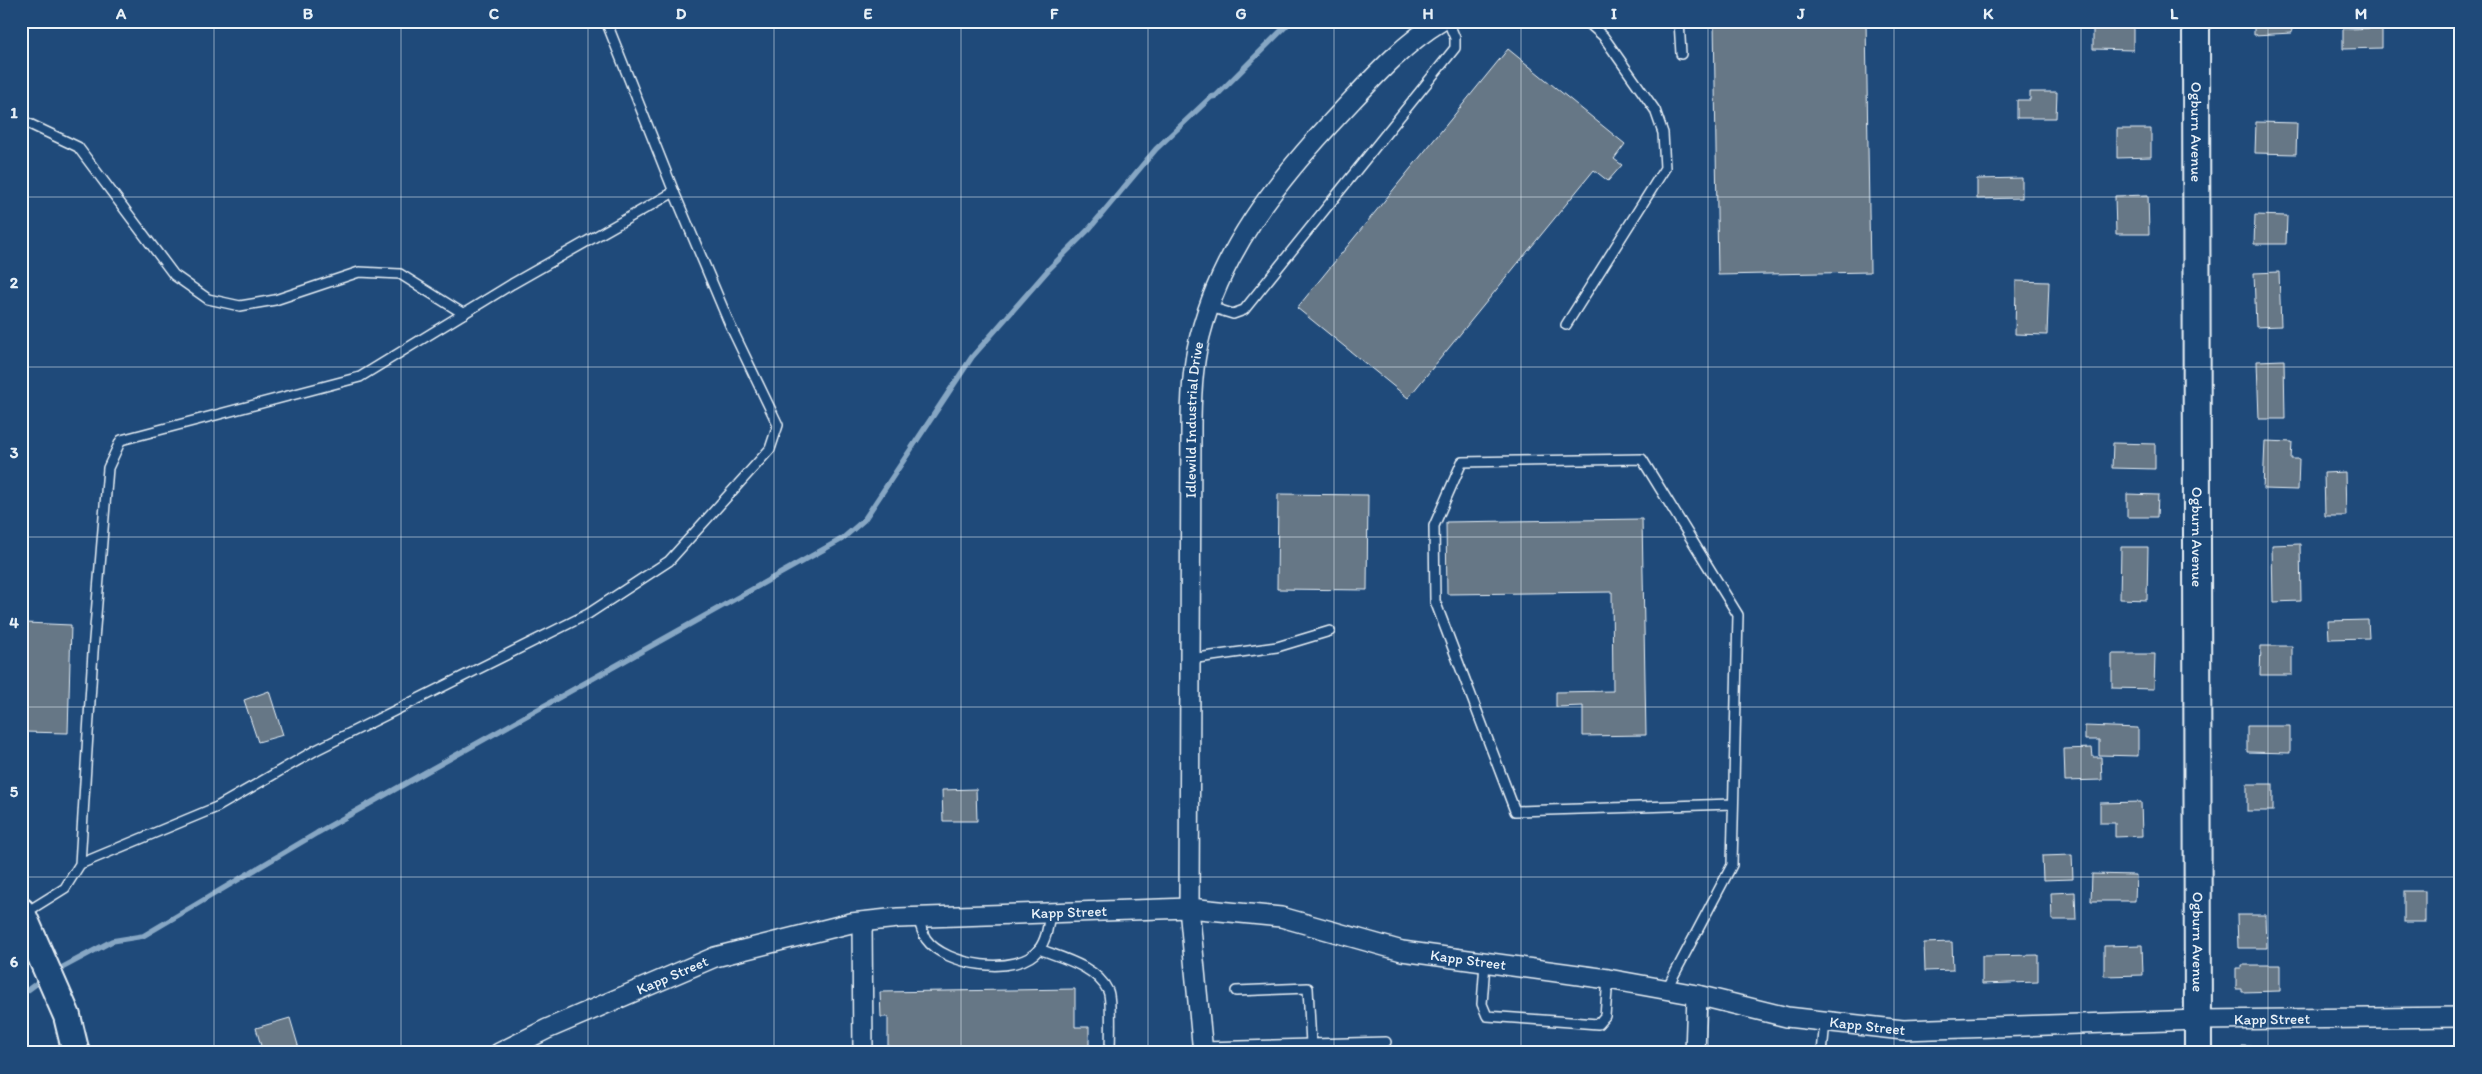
<svg xmlns="http://www.w3.org/2000/svg" width="2482" height="1074" viewBox="0 0 2482 1074" font-family="Itim,sans-serif">
	<rect width="100%" height="100%" fill="#1f4a7a"/>
	<filter id="ink" filterUnits="userSpaceOnUse"><feTurbulence type="fractalNoise" baseFrequency=".02" numOctaves="2"/><feDisplacementMap in="SourceGraphic" scale="10" xChannelSelector="R" yChannelSelector="G"/><feConvolveMatrix kernelMatrix="1 2 1 2 8 2 1 2 1" color-interpolation-filters="sRGB"/></filter>
	<g filter="url(#ink)">
		<g fill="none" stroke-linecap="round" stroke-linejoin="round">
			<g stroke="#87a7c4" stroke-width="5.5">
				<path d="M54,972L112,941L143,936L317,833L842,539L864,520L972,357L1049,269L1090,228L1156,149L1211,97L1216,96L1291,21"/>
				<path d="M21,995L44,978"/>
			</g>
		</g>
		<g fill="#667786" stroke="#e8f1f8">
			<path d="M1714,21H1866L1870,272L1718,275Z"/>
			<path d="M2118,21H2133V50L2093,49V23H2118Z"/>
			<path d="M2254,21H2291L2292,33L2254,35Z"/>
			<path d="M2382,28V48L2343,49V29Z"/>
			<path d="M1508,49L1625,144L1614,159L1622,165L1608,181L1594,170L1408,398L1297,308Z"/>
			<path d="M2030,92H2057L2056,118H2017V100H2030Z"/>
			<path d="M2256,122L2297,123L2296,154L2255,153Z"/>
			<path d="M2117,129H2151V157L2117,158Z"/>
			<path d="M2022,178V198L1977,199V179Z"/>
			<path d="M2148,195L2149,234H2116L2115,196Z"/>
			<path d="M2255,215L2287,216L2286,244H2254Z"/>
			<path d="M2279,272L2281,326L2256,327L2254,273Z"/>
			<path d="M2016,281L2049,282L2047,335L2015,334Z"/>
			<path d="M2284,360L2285,419H2259L2257,361Z"/>
			<path d="M2265,441L2292,442L2291,459H2299L2298,490L2263,489Z"/>
			<path d="M2113,443L2155,444V469L2112,468Z"/>
			<path d="M2345,472L2346,516H2325L2324,473Z"/>
			<path d="M1278,494L1368,495L1367,590L1277,589Z"/>
			<path d="M2127,494L2158,495L2157,517H2127Z"/>
			<path d="M1642,519L1646,735L1583,736V706L1556,707V692L1613,691L1612,592L1447,594L1446,522Z"/>
			<path d="M2300,544L2301,601L2273,602L2272,545Z"/>
			<path d="M2121,547H2148L2147,600L2120,599Z"/>
			<path d="M2368,620L2369,638L2329,639L2328,621Z"/>
			<path d="M26,623L71,625L68,733L23,732Z"/>
			<path d="M2261,646H2292V675H2260Z"/>
			<path d="M2112,654H2155L2154,689L2112,688Z"/>
			<path d="M269,691L283,735L258,742L244,700Z"/>
			<path d="M2085,726L2138,728V756L2099,755V740H2085Z"/>
			<path d="M2247,726H2290V753L2247,752Z"/>
			<path d="M2092,748L2093,757H2101L2102,780L2065,781L2064,749Z"/>
			<rect x="2247" y="784" width="26" height="27"/>
			<path d="M976,789L977,821H943L942,790Z"/>
			<path d="M2141,802L2142,836L2115,837V823H2100V803Z"/>
			<path d="M2072,855L2073,879L2043,880L2042,856Z"/>
			<path d="M2092,874L2136,875L2135,901H2091Z"/>
			<rect x="2404" y="891" width="21" height="31"/>
			<path d="M2075,892L2076,920H2052L2051,893Z"/>
			<path d="M2237,915H2266L2267,948H2238Z"/>
			<path d="M1952,942L1953,970L1925,971L1924,943Z"/>
			<path d="M2142,945L2143,975L2104,976V946Z"/>
			<path d="M2038,955V982L1982,984V956Z"/>
			<path d="M2242,965H2280V991L2242,992V989H2236V968H2242Z"/>
			<path d="M1075,989V1027H1089V1046H1075V1053H888V1017H881L880,992Z"/>
			<path d="M290,1018L300,1052L263,1053L256,1028Z"/>
			<path d="M2242,1046L2267,1047V1053H2242Z"/>
			<path d="M2143,1048V1053H2104V1049Z"/>
		</g>
		<g fill="none" stroke-linecap="round" stroke-linejoin="round">
			<g stroke="#e8f1f8" stroke-width="12">
				<g id="lane">
					<path d="M606,21L674,192"/>
					<path d="M1679,21L1681,54"/>
					<path d="M21,120L78,147L174,275L208,299L240,306L275,300L359,272L400,274L464,314"/>
					<path d="M1210,307L1233,314L1244,310L1455,48V38L1448,21"/>
					<path d="M1566,325L1665,168L1663,133L1655,110L1603,36L1586,21"/>
					<path d="M1190,659L1277,647L1330,631"/>
					<path d="M25,913L65,888L80,864L93,652L108,468L121,440L360,377L512,284L674,192L730,325L778,425L770,449L669,561L588,614L316,750L217,807L80,864"/>
					<path d="M918,917C920,924 922,933 926,939C945,966 1018,977 1039,949C1047,939 1048,925 1050,913"/>
					<path d="M1039,949C1062,958 1096,966 1108,991C1112,1000 1110,1040 1110,1053"/>
					<path d="M1485,963L1482,1004L1487,1016L1598,1024L1605,1016L1608,979"/>
					<path d="M1666,990L1732,865L1738,615L1642,459L1462,462L1434,526L1435,601L1515,811L1732,804"/>
					<path d="M1236,991L1308,988L1311,1044"/>
					<path d="M1202,1047L1386,1042"/>
					<path d="M1822,1053L1825,1021"/>
				</g>
			</g>
			<g stroke="#e8f1f8" stroke-width="22">
				<g id="street">
					<path d="M862,922L863,1053"/>
					<path id="s1" d="M499,1053L547,1029L715,957L851,923L898,918L1189,908L1281,917L1402,951L1608,979L1697,995L1787,1017L1903,1030L2199,1020L2461,1017"/>
					<path id="s2" d="M1203,1053L1189,908L1191,428C1191,401 1192,375 1197,349C1217,254 1278,179 1343,110C1373,78 1403,44 1441,21"/>
					<path d="M1695,1053L1697,995"/>
				</g>
			</g>
			<g stroke="#e8f1f8" stroke-width="30">
				<g id="secondary">
					<path id="s3" d="M2196,21L2198,1053"/>
					<path d="M21,911L67,1016L76,1053"/>
				</g>
			</g>
			<use href="#lane" stroke="#1f4a7a" stroke-width="9"/>
			<use href="#street" stroke="#1f4a7a" stroke-width="19"/>
			<use href="#secondary" stroke="#1f4a7a" stroke-width="26"/>
		</g>
	</g>
	<path fill="none" stroke="#e8f1f8" stroke-width="1" stroke-opacity="0.55" d="M214,21V1053M401,21V1053M588,21V1053M774,21V1053M961,21V1053M1148,21V1053M1334,21V1053M1521,21V1053M1708,21V1053M1894,21V1053M2081,21V1053M2268,21V1053M21,197H2461M21,367H2461M21,537H2461M21,707H2461M21,877H2461"/>
	<g text-anchor="middle" stroke-width="4.5" stroke-linejoin="round" paint-order="stroke">
		<g font-size="15" fill="#e8f1f8" stroke="#1f4a7a">
			<text dy="5" stroke="none"><textPath href="#s3" startOffset="111">Ogburn Avenue</textPath></text>
			<text dy="5" stroke="none"><textPath href="#s2" startOffset="634">Idlewild Industrial Drive</textPath></text>
			<text dy="5" stroke="none"><textPath href="#s3" startOffset="516">Ogburn Avenue</textPath></text>
			<text dy="5" stroke="none"><textPath href="#s1" startOffset="595">Kapp Street</textPath></text>
			<text dy="5" stroke="none"><textPath href="#s3" startOffset="921">Ogburn Avenue</textPath></text>
			<text dy="5" stroke="none"><textPath href="#s1" startOffset="1000">Kapp Street</textPath></text>
			<text dy="5" stroke="none"><textPath href="#s1" startOffset="190">Kapp Street</textPath></text>
			<text dy="5" stroke="none"><textPath href="#s1" startOffset="1810">Kapp Street</textPath></text>
			<text dy="5" stroke="none"><textPath href="#s1" startOffset="1405">Kapp Street</textPath></text>
		</g>
	</g>
	<rect width="2482" height="1074" fill="none" stroke="#1f4a7a" stroke-width="55"/>
	<rect x="28" y="28" width="2426" height="1018" fill="none" stroke="#e8f1f8" stroke-width="2"/>
	<g font-size="16" text-anchor="middle" font-weight="bold" fill="#e8f1f8">
		<text x="121" y="19">A</text>
		<text x="308" y="19">B</text>
		<text x="494" y="19">C</text>
		<text x="681" y="19">D</text>
		<text x="868" y="19">E</text>
		<text x="1054" y="19">F</text>
		<text x="1241" y="19">G</text>
		<text x="1428" y="19">H</text>
		<text x="1614" y="19">I</text>
		<text x="1801" y="19">J</text>
		<text x="1988" y="19">K</text>
		<text x="2174" y="19">L</text>
		<text x="2361" y="19">M</text>
		<text x="14" y="118">1</text>
		<text x="14" y="288">2</text>
		<text x="14" y="458">3</text>
		<text x="14" y="628">4</text>
		<text x="14" y="797">5</text>
		<text x="14" y="967">6</text>
	</g>
</svg>
